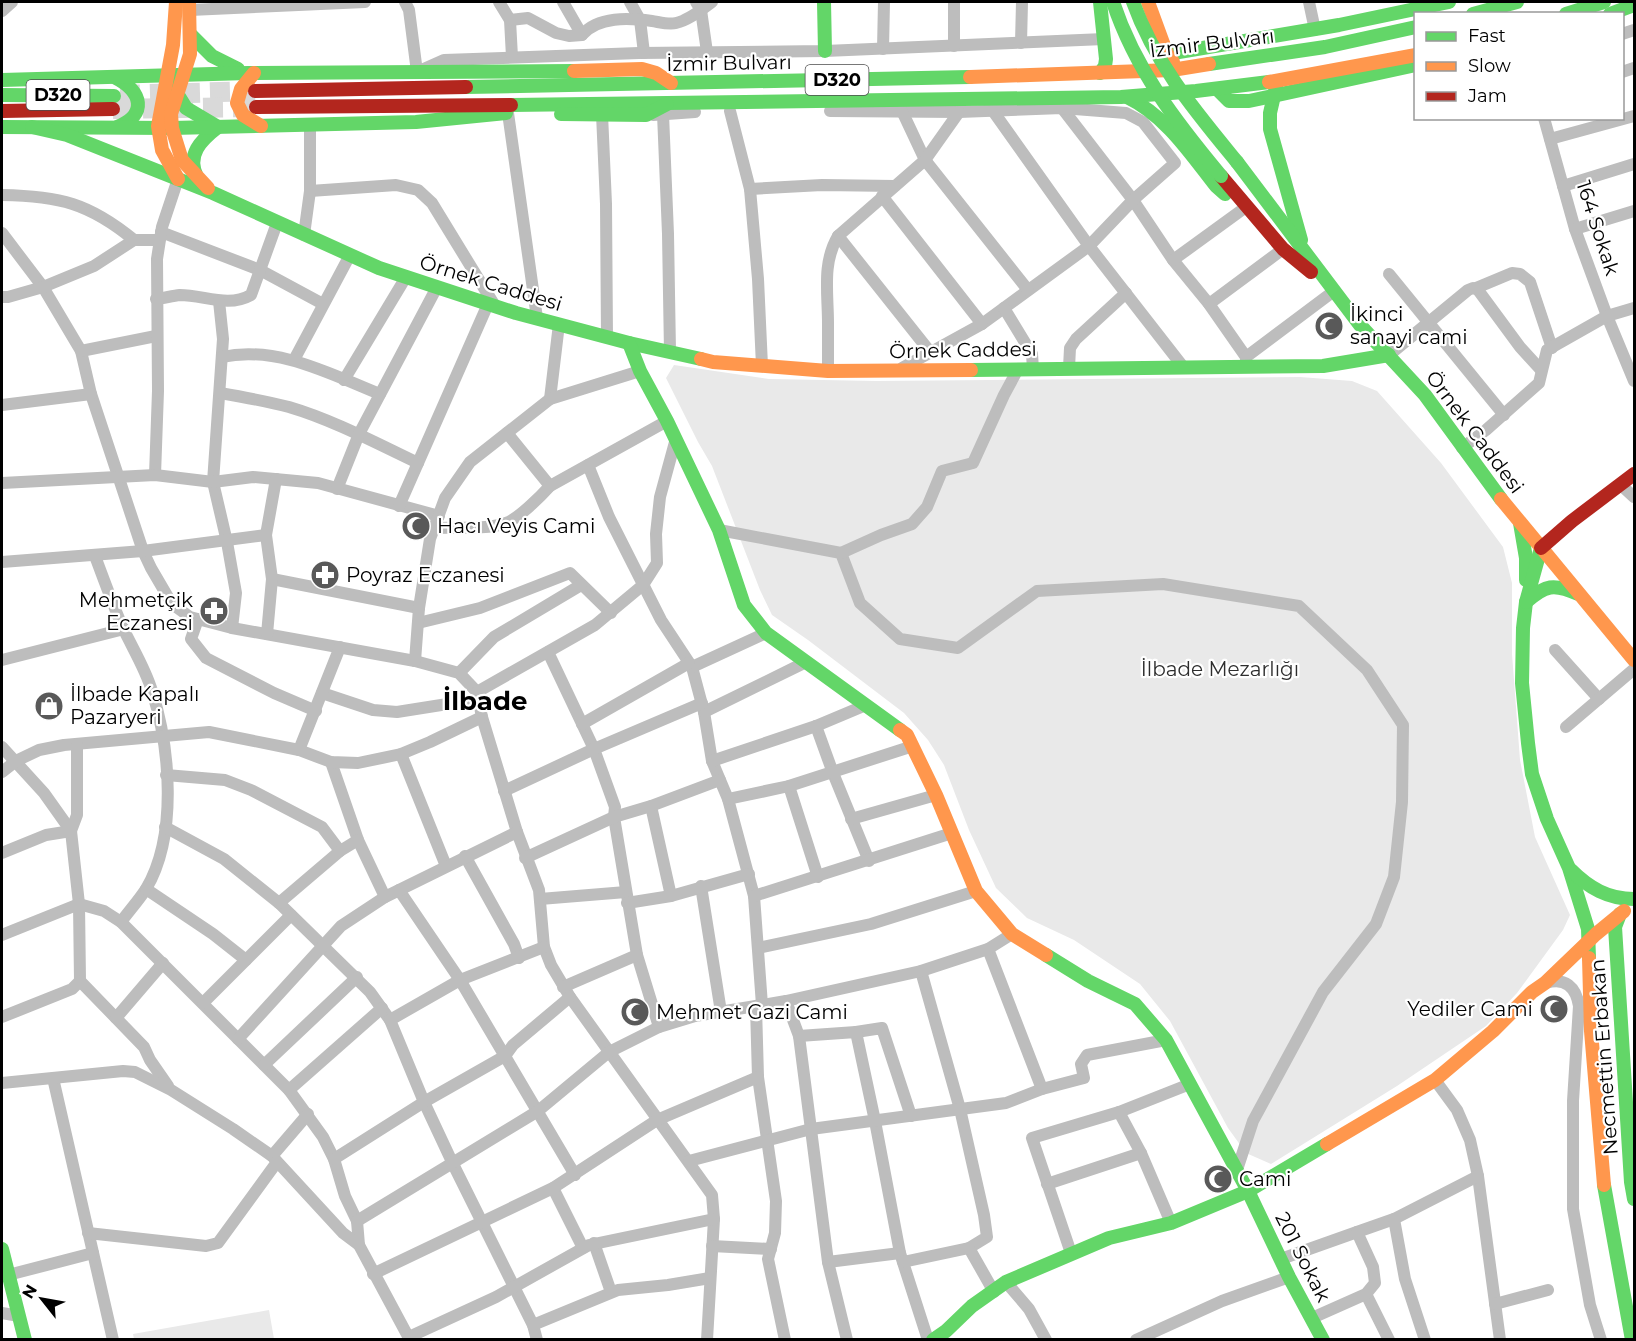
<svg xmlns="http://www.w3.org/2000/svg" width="1636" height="1341" viewBox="0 0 1636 1341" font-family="Montserrat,sans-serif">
	<rect width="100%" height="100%" fill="#fff"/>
	<g fill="#e9e9e9">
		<path d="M674,365L769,379L876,381L1300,377L1352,381L1377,391L1441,463L1503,547L1512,583V654L1520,760L1535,837L1570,915L1563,930L1517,993L1486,1026L1397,1086L1271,1164L1246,1153L1228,1128L1170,1021L1140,984L1074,940L1027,918L996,888L969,830L944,765L928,740L904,713L808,640L772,615L760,590L712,466L698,442L666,378Z"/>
		<path d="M269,1310L274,1339H134L133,1334Z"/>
	</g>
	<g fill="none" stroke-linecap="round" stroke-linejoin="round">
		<g stroke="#d9d9d9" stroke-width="20" stroke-dasharray="20 10" stroke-linecap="butt">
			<path d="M120,95L255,91"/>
			<path d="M113,109L255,107"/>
		</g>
		<g stroke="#bdbdbd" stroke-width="12">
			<path d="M405,2L409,10L417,72L444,60L639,53L825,51L1104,39"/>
			<path d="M499,2L510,20L512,57"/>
			<path d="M563,2L582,35"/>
			<path d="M630,2L640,20L644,53"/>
			<path d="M696,2L701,10L707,52"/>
			<path d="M1309,2L1315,30"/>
			<path d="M190,10L365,2"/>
			<path d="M2,11L12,2"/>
			<path d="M510,20L528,18L556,33L569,36L582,35C598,16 629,18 652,21C659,22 669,25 676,23C689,20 701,10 712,2"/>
			<path d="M1622,34L1634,30"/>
			<path d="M1021,43L1022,2"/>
			<path d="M954,46V2"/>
			<path d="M883,49L884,2"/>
			<path d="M1622,72L1634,68"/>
			<path d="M1062,108L1133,200L1173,260L1209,304L1246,357V366"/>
			<path d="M730,111L750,189L758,279L762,366"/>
			<path d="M830,111L959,112L1062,108L1126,113L1143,122L1175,163L1133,200L1089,246L982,324L902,368"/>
			<path d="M902,111L925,160L1028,290"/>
			<path d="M993,111L1089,246L1184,368"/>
			<path d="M508,113L537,318"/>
			<path d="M602,114L606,204L607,337"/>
			<path d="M663,114L668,234L670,352"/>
			<path d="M653,115L695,112"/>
			<path d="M1544,118L1575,229L1607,316L1634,381"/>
			<path d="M1550,139L1634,116"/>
			<path d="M1563,186L1634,164"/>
			<path d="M750,189L822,185L895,186"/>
			<path d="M310,191L396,185L418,190L432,203L495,306"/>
			<path d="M2,195C59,196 89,203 134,240"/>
			<path d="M882,196L982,324"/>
			<path d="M1575,229L1634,211"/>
			<path d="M161,232L260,270L323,304"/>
			<path d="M2,233L43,287L81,351L91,394L143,551L151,568L172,604L190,617L232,628L415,661L459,673L477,692L482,717L517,832L539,890L544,947L551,965L570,997L712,1195L714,1219L707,1340"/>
			<path d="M304,235L310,191V124"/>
			<path d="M838,236L931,353"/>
			<path d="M1173,260L1246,207"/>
			<path d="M1389,274L1504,415"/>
			<path d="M1476,288L1512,273L1520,274L1530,282L1552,348"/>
			<path d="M2,297H8L43,287L94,266L134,240H159"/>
			<path d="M156,299C164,298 172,296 180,295C204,295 228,308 251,295L277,223"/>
			<path d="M219,301L223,339L213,482L227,542L236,593L232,628"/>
			<path d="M1209,304L1283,249"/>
			<path d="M1004,308L1032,354L1033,369"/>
			<path d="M81,351L156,336"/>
			<path d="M1389,355L1468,290L1473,288L1478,290L1520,347L1541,370"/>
			<path d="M222,357C277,345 330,374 380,394"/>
			<path d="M1246,357L1334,291"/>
			<path d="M294,360L350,255"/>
			<path d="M1069,368L1070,348L1076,339L1126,293"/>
			<path d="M828,371C828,355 828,339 828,323C828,293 822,263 838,236L925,160L959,112"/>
			<path d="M344,380L406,277"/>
			<path d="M220,393C243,397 266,401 289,407C333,420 376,443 418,463"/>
			<path d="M550,399L559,324"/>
			<path d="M2,405L91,394"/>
			<path d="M507,433L550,486"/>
			<path d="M1462,448L1486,430L1539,383L1547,350L1607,316L1634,308"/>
			<path d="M588,465L609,517L661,620L692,667L704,712L712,761L728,799L754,896L762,1005"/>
			<path d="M155,475L158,391L157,259L162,227L178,179"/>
			<path d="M2,483L155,475L213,482L253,477L318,483L439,516"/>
			<path d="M1621,485L1634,497"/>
			<path d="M337,489L359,434L437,287"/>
			<path d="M399,506L488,304"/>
			<path d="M434,528C456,527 486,530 506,523C518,519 541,496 550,486L667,421"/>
			<path d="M719,530L841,553L860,603L900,639L958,648L1037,591L1163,584L1299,606L1367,670L1403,725L1402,802L1394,877L1376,924L1323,992L1253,1121L1237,1170"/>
			<path d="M841,553L881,535L912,524L927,507L942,471L973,463L1004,395L1018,369"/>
			<path d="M95,556C104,580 113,605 123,628C133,649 146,670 152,691C170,748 178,835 146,889C139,900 129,911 121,922"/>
			<path d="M2,562L143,551L266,535"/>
			<path d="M272,579L419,608"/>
			<path d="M198,619L191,639L206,658L274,693L316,711"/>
			<path d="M418,623L480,608L570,573L611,613"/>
			<path d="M267,634L272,579L266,535L276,479"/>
			<path d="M1555,650L1599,699"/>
			<path d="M548,652L594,749L615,807L614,817L637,955L659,1027"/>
			<path d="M2,660L124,629"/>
			<path d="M415,661L419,608L430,539L445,498L470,462L550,399L640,371"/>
			<path d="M692,667L766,633"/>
			<path d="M459,673L494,637L581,585"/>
			<path d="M477,692L595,625L643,585L657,563L656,534L660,497L675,442"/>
			<path d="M322,693L373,710L397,712L479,699"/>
			<path d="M704,712L806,662"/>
			<path d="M582,724L689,663"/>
			<path d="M816,726L833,773L869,861"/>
			<path d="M1566,727L1634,669"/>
			<path d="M2,747L44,793L71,831L79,904L80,981"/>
			<path d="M299,750L340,647"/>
			<path d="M401,754L446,866"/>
			<path d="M712,761L816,726L866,705"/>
			<path d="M331,762L358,840L385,897"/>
			<path d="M2,772L16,761L39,750L64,745L209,732L299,750L331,762L358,763L401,754L430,742L482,717"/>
			<path d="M166,775L225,780L251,790L322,827L340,851"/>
			<path d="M789,786L818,877"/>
			<path d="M504,791L594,749L702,703"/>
			<path d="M728,799L789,786L913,746"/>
			<path d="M651,806L671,896"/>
			<path d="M851,819L936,795"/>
			<path d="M165,827L224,859L279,903L370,992L390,1020L424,1102L453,1164L533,1325L537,1340"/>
			<path d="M2,853L46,835L71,831L77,815V744"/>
			<path d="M465,856L514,944L519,958"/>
			<path d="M525,858L614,817L651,806L720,780"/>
			<path d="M701,886L721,1012"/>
			<path d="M146,889L213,934L246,960"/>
			<path d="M399,890L460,980L575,1175"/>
			<path d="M754,896L952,833"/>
			<path d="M540,899L626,892"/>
			<path d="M279,903L340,851L358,840"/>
			<path d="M627,903L671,896L749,874"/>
			<path d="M2,935L79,904L104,911L121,922L289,1090L323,1137L334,1159L345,1196L357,1221L359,1245"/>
			<path d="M758,948L871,924L976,891"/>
			<path d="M988,949L1042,1089"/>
			<path d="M921,971L960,1109L984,1215L987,1237L969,1248L994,1292"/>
			<path d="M1546,983C1565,977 1576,987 1579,1006L1573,1101V1209L1590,1305L1601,1340"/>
			<path d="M563,987L637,955"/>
			<path d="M786,1001L799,1036L828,1262L847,1340"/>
			<path d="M203,1003L291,915"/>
			<path d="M756,1007L758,1077L776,1201L775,1233L768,1259L785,1340"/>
			<path d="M2,1017L72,989L80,981L144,1047L150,1060L168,1086"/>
			<path d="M116,1018L163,963"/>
			<path d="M390,1020L460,980L544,947"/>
			<path d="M856,1032L882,1028L911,1116"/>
			<path d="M799,1036L856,1032L875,1121L900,1253L928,1340"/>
			<path d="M238,1039L341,926L385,897L517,832"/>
			<path d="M264,1065L357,977"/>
			<path d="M53,1078L113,1340"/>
			<path d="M1435,1080L1457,1110L1470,1140L1478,1176L1500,1340"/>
			<path d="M2,1083L123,1071L135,1072L171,1090L233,1129L272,1156L343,1233L359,1245L410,1340"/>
			<path d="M289,1090L382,1008"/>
			<path d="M1119,1112L1141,1153L1171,1223"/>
			<path d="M272,1156L308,1114"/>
			<path d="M334,1159L424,1102L505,1056L513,1045L570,997"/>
			<path d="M689,1161L811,1129L1006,1103L1042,1089L1084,1078L1081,1064L1087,1055L1166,1040"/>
			<path d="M1047,1184L1141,1153"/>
			<path d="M553,1188L583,1248"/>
			<path d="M357,1221L538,1111L609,1052L659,1027L695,1016L786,1001L921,971L988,949L1012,934"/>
			<path d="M88,1233L206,1246L218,1243L277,1162"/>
			<path d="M594,1243L611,1292"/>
			<path d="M712,1246L771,1249"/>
			<path d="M1071,1253L1032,1138L1119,1112L1190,1084"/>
			<path d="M1281,1259L1357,1232"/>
			<path d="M828,1262L900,1253"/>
			<path d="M903,1262L969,1248"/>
			<path d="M373,1274L553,1188L657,1120L758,1077"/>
			<path d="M8,1275L93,1253"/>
			<path d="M1006,1282L1029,1309L1046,1340"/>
			<path d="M1366,1294L1389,1340"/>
			<path d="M1495,1304L1548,1290"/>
			<path d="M2,1313L19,1316"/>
			<path d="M1312,1318L1366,1294L1375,1283L1373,1267L1357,1232L1394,1219"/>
			<path d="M533,1325L618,1290L668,1285L710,1278"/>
			<path d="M409,1337L496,1297L589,1245L714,1219"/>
			<path d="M1136,1340L1222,1301L1289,1277"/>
			<path d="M1425,1340L1405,1279L1394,1219L1478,1176"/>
		</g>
		<g stroke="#63d668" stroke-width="14">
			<path d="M824,2L825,51"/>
			<path d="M1100,2L1106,59L1105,66L1100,73"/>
			<path d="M1473,14L1517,2"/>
			<path d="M1566,14L1604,2"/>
			<path d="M1610,14L1634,5"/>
			<path d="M191,35L212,56L238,69"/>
			<path d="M1167,54L1339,25L1449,2"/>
			<path d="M1209,64L1325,47L1416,27"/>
			<path d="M116,78C142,91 148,115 117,127"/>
			<path d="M2,80L248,73L574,71"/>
			<path d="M173,87L186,108L218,127C201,140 186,155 197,177"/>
			<path d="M466,87L970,77"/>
			<path d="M1276,87L1270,113V129L1301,240"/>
			<path d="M1218,90L1229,101H1249L1416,65"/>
			<path d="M2,95L114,96"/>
			<path d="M1127,97C1166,116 1190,153 1216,186L1225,194"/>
			<path d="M511,105L1121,97L1196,91L1269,82"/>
			<path d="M561,114L646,115L667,104"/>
			<path d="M2,127L172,128L416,122L506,113"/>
			<path d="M32,127L67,135L213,193L379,268L516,313L629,343L701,359"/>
			<path d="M1237,162L1360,325L1425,395L1501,499"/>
			<path d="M629,343L640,371L667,421L719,530L744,605L766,633L900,730"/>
			<path d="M971,370L1323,366L1389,355"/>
			<path d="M1520,523L1526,558V580"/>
			<path d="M1541,548L1526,602L1523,628L1522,683L1528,743L1532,774L1547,819L1569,868L1588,929L1589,958"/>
			<path d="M1526,602C1545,585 1554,583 1578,594"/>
			<path d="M1571,870C1589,888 1608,899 1634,899"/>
			<path d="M1620,914L1615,927L1631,1182L1634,1199"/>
			<path d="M1046,955L1088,981L1135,1004L1166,1040L1248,1191L1289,1277L1323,1340"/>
			<path d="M1604,1185L1632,1340"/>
			<path d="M2,1249L25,1340"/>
			<path d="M933,1340L946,1331L972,1306L1006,1282L1109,1238L1171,1223L1248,1191L1327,1144"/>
		</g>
		<g stroke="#ff974d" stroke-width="14">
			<path d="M176,2L173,45L158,126L162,150L178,179"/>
			<path d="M189,2L190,54L171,114L172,128L182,160L208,188"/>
			<path d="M1148,2L1167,54L1173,62"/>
			<path d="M574,71L642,69L656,73L671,83"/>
			<path d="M254,73L241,89L237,103L243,115L261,126"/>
			<path d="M970,77L1172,70L1209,64"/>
			<path d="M1269,82L1416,55"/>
			<path d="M701,359L713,362L828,371L971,370"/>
			<path d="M1501,499L1634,660"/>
			<path d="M900,730L907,735L936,795L976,891L1012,934L1046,955"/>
			<path d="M1589,958L1591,1031L1604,1185"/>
			<path d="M1327,1144L1435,1080L1493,1031L1532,992L1545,983L1596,934L1624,911"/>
		</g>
		<g stroke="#b3261e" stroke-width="14">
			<path d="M255,91L466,87"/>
			<path d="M256,107L511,105"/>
			<path d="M2,111L113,109"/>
			<path d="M1221,176L1283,249L1311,272"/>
			<path d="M1541,548L1572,521L1634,474"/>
		</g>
		<g stroke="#63d668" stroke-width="14">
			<path d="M1113,2C1135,69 1176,122 1221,176"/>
			<path d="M1133,2C1155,64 1196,112 1237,162"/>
		</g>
	</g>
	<defs>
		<g id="mosque-disc" transform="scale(1.5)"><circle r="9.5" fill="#595959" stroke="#fff"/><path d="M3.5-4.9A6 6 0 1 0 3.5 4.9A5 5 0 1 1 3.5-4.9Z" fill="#fff"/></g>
		<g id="pharmacy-disc" transform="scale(1.5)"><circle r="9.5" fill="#595959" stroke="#fff"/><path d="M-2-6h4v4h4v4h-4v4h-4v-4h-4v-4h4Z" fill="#fff"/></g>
		<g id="shop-disc" transform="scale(1.5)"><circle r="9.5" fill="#595959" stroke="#fff"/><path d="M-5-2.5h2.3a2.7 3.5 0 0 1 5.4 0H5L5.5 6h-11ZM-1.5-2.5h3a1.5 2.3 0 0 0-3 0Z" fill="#fff"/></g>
	</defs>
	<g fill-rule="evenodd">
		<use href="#mosque-disc" x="1329" y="326"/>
		<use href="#mosque-disc" x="416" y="526"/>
		<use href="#pharmacy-disc" x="325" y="575"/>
		<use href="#pharmacy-disc" x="214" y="611"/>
		<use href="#shop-disc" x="49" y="706"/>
		<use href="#mosque-disc" x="1554" y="1009"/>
		<use href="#mosque-disc" x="635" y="1012"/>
		<use href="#mosque-disc" x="1218" y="1179"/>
	</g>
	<g text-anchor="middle" stroke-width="4.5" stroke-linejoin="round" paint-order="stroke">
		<g fill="#fff" stroke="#4c4c4c" stroke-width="1.5">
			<rect x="805.5" y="65" width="63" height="30" rx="4.5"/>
			<rect x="26.5" y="80" width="63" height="30" rx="4.5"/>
		</g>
		<g font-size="18" font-weight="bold" fill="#000">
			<text x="837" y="86">D320</text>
			<text x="58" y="101">D320</text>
		</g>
		<g font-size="20" fill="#000" stroke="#fff">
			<text transform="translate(1212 43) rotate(-7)" y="7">İzmir Bulvarı</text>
			<text transform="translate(729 63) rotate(-1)" y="7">İzmir Bulvarı</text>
			<text transform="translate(1598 228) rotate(72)" y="7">164 Sokak</text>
			<text transform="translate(491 283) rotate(17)" y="7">Örnek Caddesi</text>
			<text transform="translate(963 350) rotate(-1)" y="7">Örnek Caddesi</text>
			<text transform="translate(1475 432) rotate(53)" y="7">Örnek Caddesi</text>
			<text transform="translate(1604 1057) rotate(-94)" y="7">Necmettin Erbakan</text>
			<text transform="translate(1303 1257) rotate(63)" y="7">201 Sokak</text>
		</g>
		<g font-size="20" fill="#000" stroke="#fff" text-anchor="start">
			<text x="1350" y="321">İkinci<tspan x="1350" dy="23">sanayi cami</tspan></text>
			<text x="437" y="533">Hacı Veyis Cami</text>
			<text x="346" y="582">Poyraz Eczanesi</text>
			<text x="193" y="607" text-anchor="end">Mehmetçik<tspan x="193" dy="23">Eczanesi</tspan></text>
			<text x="70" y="701">İlbade Kapalı<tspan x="70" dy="23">Pazaryeri</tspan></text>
			<text x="1533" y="1016" text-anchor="end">Yediler Cami</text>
			<text x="656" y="1019">Mehmet Gazi Cami</text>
			<text x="1239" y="1186">Cami</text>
		</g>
		<g font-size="20" fill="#2e2e2e" stroke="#fff">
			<text x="1220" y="676">İlbade Mezarlığı</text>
		</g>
		<g font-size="26" font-weight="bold" fill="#000" stroke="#fff">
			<text x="485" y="710">İlbade</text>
		</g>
	</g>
	<rect width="1636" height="1341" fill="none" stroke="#000000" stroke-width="6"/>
	<rect x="1414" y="12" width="210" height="108" fill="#ffffff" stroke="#999999" stroke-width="1.5"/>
	<rect x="1426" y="32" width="30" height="9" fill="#63d668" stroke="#999999" stroke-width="1.5"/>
	<text x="1468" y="42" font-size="18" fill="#000000">Fast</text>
	<rect x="1426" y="62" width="30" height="9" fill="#ff974d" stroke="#999999" stroke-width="1.5"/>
	<text x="1468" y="72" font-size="18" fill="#000000">Slow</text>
	<rect x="1426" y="92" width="30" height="9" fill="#b3261e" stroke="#999999" stroke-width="1.5"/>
	<text x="1468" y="102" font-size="18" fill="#000000">Jam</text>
	<g transform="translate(42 1299) rotate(301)" stroke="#ffffff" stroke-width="4.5" paint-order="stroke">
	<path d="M0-4.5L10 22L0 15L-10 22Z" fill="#000000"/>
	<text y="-9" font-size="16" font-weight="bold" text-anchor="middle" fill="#000000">N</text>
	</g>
</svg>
